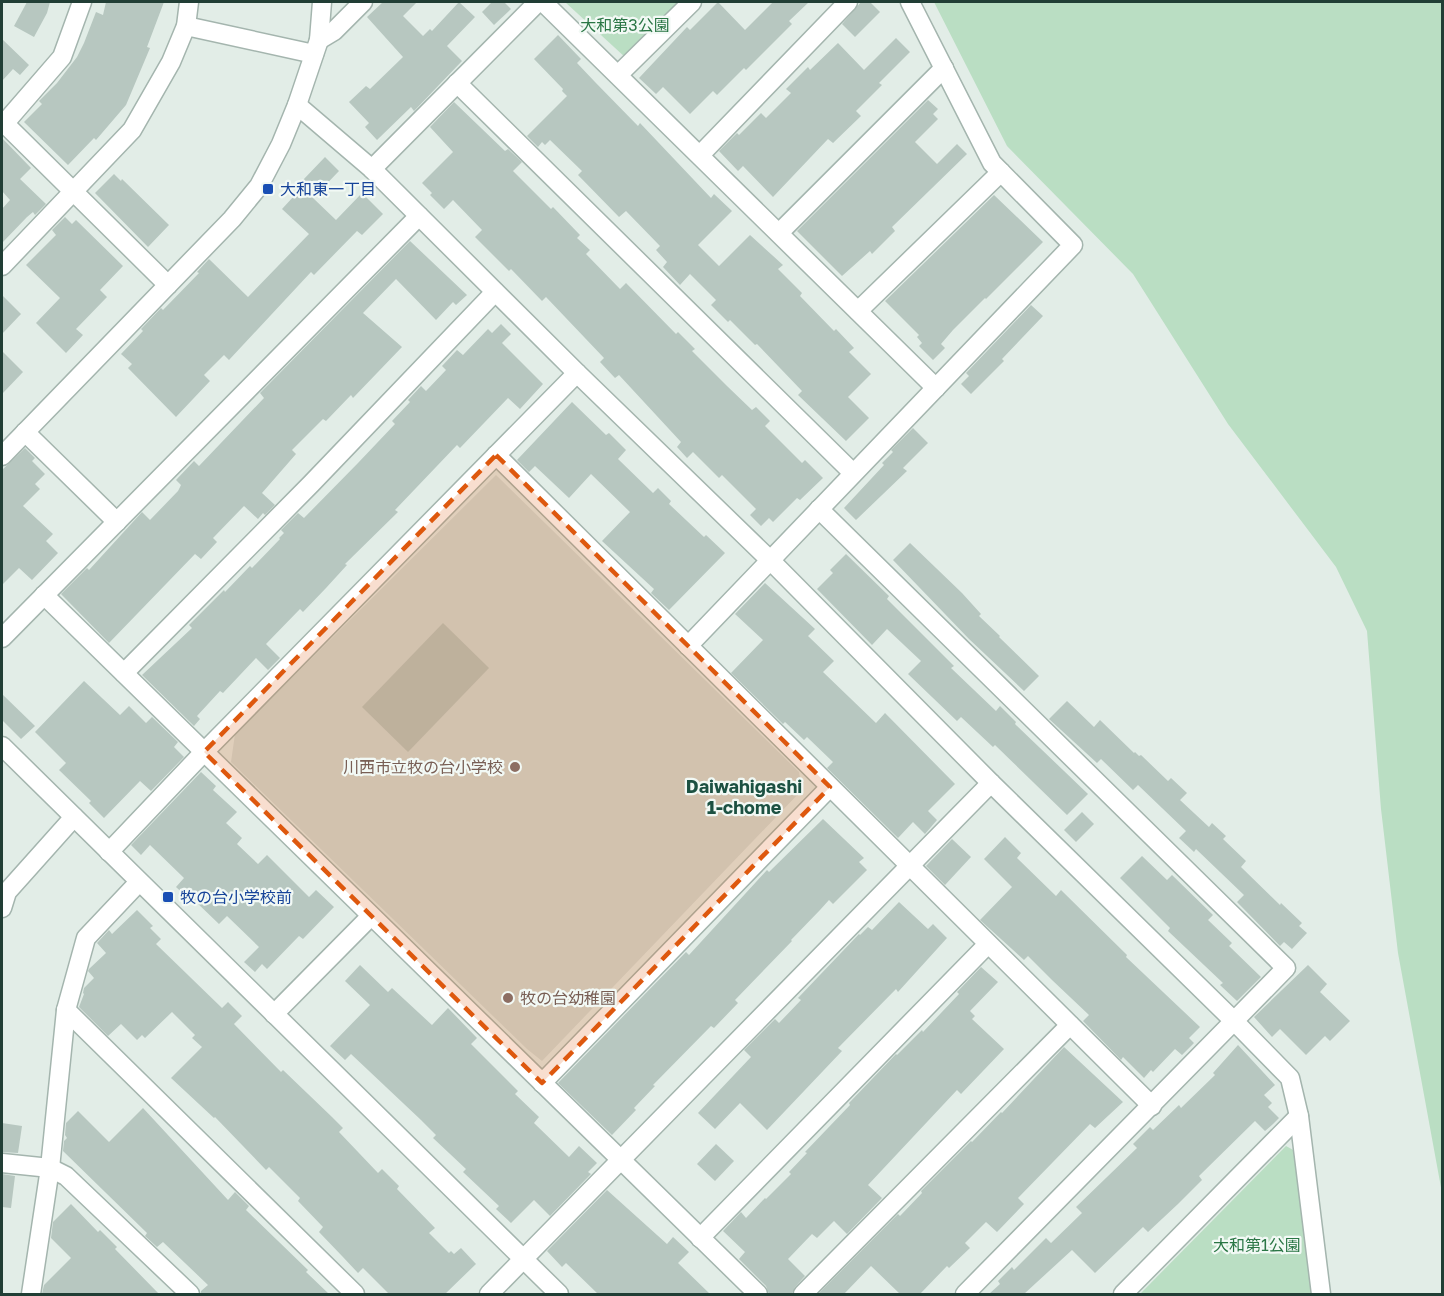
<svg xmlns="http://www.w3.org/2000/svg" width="1444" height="1296" viewBox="0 0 1444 1296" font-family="'Golos Text','Noto Sans JP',sans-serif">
	<rect width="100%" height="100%" fill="#e2ede7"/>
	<path fill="#d0dcd6" d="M496,475L799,772L802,790L542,1061L527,1049L231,762L235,734Z"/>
	<g fill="#badec3">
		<path d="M565,2H684L626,58Z"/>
		<path d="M934,2H1442V1193L1398,953L1381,809L1367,631L1336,567L1228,424L1133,274L1007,146Z"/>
		<path d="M1286,1146L1295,1151L1313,1294H1140Z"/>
	</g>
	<g fill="#b7c7c0">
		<path d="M27,2H50L47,13L34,37L14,26Z"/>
		<path d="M106,2H164L147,47L150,48L126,105L96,140L94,138L68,165L24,122L42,104L39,101L57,83L77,57L84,43L96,12L103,15Z"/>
		<path d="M383,2H417L403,16L423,36L430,29L432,31L459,2L475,17L447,46L462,61L414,111L411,107L377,140L365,127L369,123L349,102L366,86L370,89L403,57L367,17Z"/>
		<path d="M492,2H504L511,9L494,25L482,12Z"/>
		<path d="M718,2L745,30L773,2H809L789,21L792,24L746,70L744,68L717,95L713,91L690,114L663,87L656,94L639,78L687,27L690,30Z"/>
		<path d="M861,2H870L880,12L855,37L842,24Z"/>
		<path d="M558,35L581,59L577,63L595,82L638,126L640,123L711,198L714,194L732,211L698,245L719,266L750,235L783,265L778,269L802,293L800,296L834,331L836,329L854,348L849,352L871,374L848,397L869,418L846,441L798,395L802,391L757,344L755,345L730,320L728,322L711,305L716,300L690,274L680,285L663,267L667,262L656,250L660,246L626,211L619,217L578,175L582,171L550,140L545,145L542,142L538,147L527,136L567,96L562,91L563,89L534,59Z"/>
		<path d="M896,38L910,52L879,83L882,85L856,111L861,116L833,143L828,139L773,197L743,166L738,171L719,151L737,133L739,135L761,113L766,118L791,93L786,89L808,67L810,70L838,43L864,70Z"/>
		<path d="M2,39L29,65L20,75L13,69L2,81Z"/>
		<path d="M928,100L938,109L933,114L938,119L915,142L937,164L957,144L967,154L892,227L895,231L872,254L870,251L842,276L797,231Z"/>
		<path d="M454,102L505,151L508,149L522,162L513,171L551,209L553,207L580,235L577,238L590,250L586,254L620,289L626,283L676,334L678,332L695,349L692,351L727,386L752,410L756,407L770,421L765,426L802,463L805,460L823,478L800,500L797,498L773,522L769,518L761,526L750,515L756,509L722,475L719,478L693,452L687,458L677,447L681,442L619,375L615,378L600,362L604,358L546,297L542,301L511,269L509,271L475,237L482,230L453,200L444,209L430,195L432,193L422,183L453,152L430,127Z"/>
		<path d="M2,138L31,168L20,179L46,204L35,215L33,212L27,217L2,243V209L10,200L2,191Z"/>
		<path d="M325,157L339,171L313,198L336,220L362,193L383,214L362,235L357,231L314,275L311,272L229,360L224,355L204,375L210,381L176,417L128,368L132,364L121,354L143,331L141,329L161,308L163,310L199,273L197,272L209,259L248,297L309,234L282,209L306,183L303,180Z"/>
		<path d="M114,174L121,181L122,179L169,225L148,247L95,193Z"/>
		<path d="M994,195L1043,242L986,299L985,298L953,330L941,344L945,348L933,360L919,346L922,343L917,337L919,335L885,301Z"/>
		<path d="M65,217L72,224L76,220L123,266L100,290L107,297L76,329L83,335L66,353L36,323L60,298L26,265L56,235L52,230Z"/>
		<path d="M410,241L467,295L456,305L453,302L436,320L396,279L363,313L402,347L353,398L351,395L326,421L323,419L292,450L296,454L262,493L275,505L265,515L263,513L258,519L244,506L213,538L217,542L201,559L195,554L109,643L61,594L87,568L89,570L142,512L150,520L178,491L181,485L176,480L194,461L199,466L264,398L260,393Z"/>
		<path d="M2,295L21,314L2,334Z"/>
		<path d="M1031,305L1043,316L1002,359L1004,361L971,394L961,384L969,376L966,373Z"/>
		<path d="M501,324L511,334L502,343L543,384L520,409L508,398L460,448L457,445L395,510L398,512L345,564L347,565L326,588L303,612L300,609L266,644L280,658L268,670L256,658L223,693L220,691L197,716L200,719L194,726L142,675L192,628L189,625L224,590L225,592L250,566L252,568L280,539L279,538L284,533L281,530L298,513L304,518L358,463L395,424L392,421L410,402L408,400L421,386L426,391L446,370L442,366L457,350L463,355L488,329L492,333Z"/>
		<path d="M2,351L23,372L2,394Z"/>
		<path d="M572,402L606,435L609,433L626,450L618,459L653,493L658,488L671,501L669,504L704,537L706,535L725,553L669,610L651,593L654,589L602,541L630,512L591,474L569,498L535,466L529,472L517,460Z"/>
		<path d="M913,428L928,443L903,468L907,471L856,520L844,508L884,465L882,463L893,452L891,450Z"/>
		<path d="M25,448L35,458L32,461L45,474L35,484L40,489L23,506L53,534L46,541L58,553L32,580L19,568L2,585V470Z"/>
		<path d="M910,543L962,593L981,614L979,616L1000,636L999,637L1039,676L1024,691L969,639L893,560Z"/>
		<path d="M846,554L889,596L887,599L954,666L951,668L996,711L1000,706L1016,722L1015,724L1088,794L1067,815L995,745L993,747L961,717L957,721L908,674L921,661L887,629L872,645L817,589L833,573L830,570Z"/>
		<path d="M765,583L815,629L808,636L834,661L823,672L876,723L885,713L955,784L928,811L937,820L925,834L913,822L898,838L827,768L833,762L807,737L804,740L785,722L783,724L731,673L763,640L735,614Z"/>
		<path d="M443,623L489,668L408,752L362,707Z"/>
		<path d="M84,681L120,715L129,706L146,723L152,717L178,742L174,747L184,757L151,791L140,781L104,818L89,803L91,801L59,770L66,763L35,732Z"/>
		<path d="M2,694L35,726L21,739L2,720Z"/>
		<path d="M1067,701L1094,727L1100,720L1134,753L1135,752L1139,756L1141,755L1168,781L1171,778L1187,793L1180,800L1209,827L1212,823L1226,836L1223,839L1246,861L1241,867L1280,905L1281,903L1302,923L1299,926L1307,933L1292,949L1284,942L1280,946L1237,902L1244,895L1196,849L1194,852L1179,838L1186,831L1138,785L1133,790L1101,759L1097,763L1049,719Z"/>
		<path d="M201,772L216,786L213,790L237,812L226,823L242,838L237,844L258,864L267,855L309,897L316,890L334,907L303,939L299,936L267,969L262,964L255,972L244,962L259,947L227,916L219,924L194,900L192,902L176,887L184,878L150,845L141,855L131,845Z"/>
		<path d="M1082,812L1094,824L1076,842L1064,830Z"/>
		<path d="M823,819L864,858L859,862L867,870L833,904L829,900L820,910L791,940L792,941L735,1000L738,1003L714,1028L711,1026L653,1085L655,1086L634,1108L636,1110L612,1135L558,1083L686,952L689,955L767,870L769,872Z"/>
		<path d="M1005,837L1021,853L1017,858L1056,896L1061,890L1127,955L1126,957L1200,1027L1189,1038L1194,1043L1182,1055L1175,1049L1153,1072L1151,1070L1144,1078L1123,1057L1121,1060L1083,1021L1089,1015L1052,980L1028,956L1024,960L980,920L1012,887L984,859Z"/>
		<path d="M952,839L971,857L945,885L926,866Z"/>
		<path d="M1142,856L1167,880L1172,875L1213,915L1208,920L1232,943L1229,946L1261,977L1237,1001L1220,985L1223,983L1168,931L1170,928L1120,878Z"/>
		<path d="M899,902L928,929L933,924L947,938L898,992L896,989L838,1048L842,1051L767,1130L740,1103L715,1129L698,1113L751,1057L744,1050L775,1019L779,1023L801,1000L798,998L859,934L860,935L868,927L872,930Z"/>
		<path d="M137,910L153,926L150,928L161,939L156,944L222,1008L228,1002L242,1016L234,1024L281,1072L283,1070L332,1117L343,1128L339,1132L378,1173L382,1169L399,1186L397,1189L435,1228L429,1233L449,1253L451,1251L454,1254L461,1248L476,1264L445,1294H389L363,1268L358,1273L342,1256L319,1232L323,1227L298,1201L300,1198L269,1167L266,1170L215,1117L214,1118L171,1078L202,1047L192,1038L195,1035L172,1012L145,1038L142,1035L137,1040L121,1024L108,1036L79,1007L84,994L83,993L84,988L94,978L88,971L89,969L106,953L97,943L109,930L112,934Z"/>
		<path d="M360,965L388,992L392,988L432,1025L448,1008L477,1038L471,1044L518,1091L515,1094L539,1117L534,1123L569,1157L579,1146L597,1163L588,1172L591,1174L550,1216L534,1200L511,1223L496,1209L499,1206L463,1172L466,1169L433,1138L436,1135L421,1120L351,1054L345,1060L330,1046L370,1005L345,981Z"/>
		<path d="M1308,965L1327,984L1320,992L1350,1021L1330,1041L1325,1036L1306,1055L1280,1029L1272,1037L1254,1017Z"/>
		<path d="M981,967L998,982L970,1011L975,1016L972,1019L1004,1049L961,1094L957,1090L868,1185L882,1198L847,1234L834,1221L817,1238L812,1234L788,1259L805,1276L795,1287L792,1294H769L766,1286L739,1259L745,1252L723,1231L741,1212L746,1218L765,1198L766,1199L791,1174L789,1172L807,1153L805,1152L850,1105L849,1103L896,1054L897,1055L922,1030L923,1032L959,994L957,992Z"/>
		<path d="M1238,1045L1275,1085L1264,1095L1272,1103L1268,1107L1279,1118L1273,1124L1265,1131L1255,1121L1199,1176L1202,1180L1178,1204L1148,1232L1143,1227L1095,1273L1072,1250L1024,1294H989L1000,1284L998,1281L1012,1267L1014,1270L1046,1238L1051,1243L1082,1213L1076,1207L1137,1148L1133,1144L1150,1127L1153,1130L1179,1105L1181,1108L1215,1075L1213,1073Z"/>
		<path d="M1064,1047L1123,1102L1095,1128L1090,1124L1053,1162L1018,1198L1024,1204L997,1232L986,1222L965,1243L970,1248L949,1268L947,1266L920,1294H900L871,1266L844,1294H818L898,1214L900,1216L922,1193L921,1191L971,1141L972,1142L1001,1112L1002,1113Z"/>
		<path d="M143,1108L228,1200L235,1192L249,1206L246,1210L308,1270L306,1272L329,1294H201V1291L208,1285L163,1242L157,1247L145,1236L147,1233L63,1151L64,1141L67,1138L65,1135L66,1123L78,1111L109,1142Z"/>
		<path d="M2,1123L22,1126L18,1153L2,1152Z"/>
		<path d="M716,1144L734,1161L715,1181L697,1164Z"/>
		<path d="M2,1174L15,1176L11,1208L2,1207Z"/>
		<path d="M607,1190L667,1244L673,1237L689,1252L678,1263L710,1294H598L566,1263L562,1267L547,1251Z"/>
		<path d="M71,1204L98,1232L100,1230L117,1247L115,1249L159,1294H42L44,1285L71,1258L51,1238L53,1222Z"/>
	</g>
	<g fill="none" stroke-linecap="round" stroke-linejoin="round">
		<g stroke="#a4b5ae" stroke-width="21">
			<g id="minor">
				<path d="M543,2L936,388"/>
				<path d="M186,26L314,54"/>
				<path d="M319,40L334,31L363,2"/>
				<path d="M618,75L692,2"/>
				<path d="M457,83L853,473"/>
				<path d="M297,105L372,169L577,373L770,560L991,783L1234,1021L965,1294"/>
				<path d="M2,121L168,285"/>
				<path d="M4,124L62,57L82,2"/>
				<path d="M700,155L848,2"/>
				<path d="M372,169L538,2"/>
				<path d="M779,233L944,68"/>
				<path d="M2,266L132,130L171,62L186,26L189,2"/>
				<path d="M858,311L1001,172"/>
				<path d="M25,432L117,522"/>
				<path d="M496,455L1152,1106"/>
				<path d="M2,456L232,219L259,186L281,144L297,105L319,40L322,2"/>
				<path d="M819,509L1286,968L1234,1021L1290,1078L1299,1116L1321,1294"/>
				<path d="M44,595L758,1294"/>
				<path d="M2,638L419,216"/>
				<path d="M688,646L1073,245L992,163L910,2"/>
				<path d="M124,673L311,484L495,292"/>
				<path d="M2,746L559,1294"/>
				<path d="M109,852L204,752L577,373"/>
				<path d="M2,908L7,892L74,817"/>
				<path d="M66,1010L355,1294"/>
				<path d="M274,1014L371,916"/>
				<path d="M542,1083L830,787"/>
				<path d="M2,1163L50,1168L66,1176L190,1294"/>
				<path d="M700,1238L988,944"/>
				<path d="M31,1294L50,1168L66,1010L86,938L139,882"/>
				<path d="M489,1294L991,783"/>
				<path d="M803,1294L1070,1025"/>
				<path d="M1123,1294L1299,1116"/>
			</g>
		</g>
		<use href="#minor" stroke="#fff" stroke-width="18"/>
	</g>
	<path fill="#de580e" fill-opacity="0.2" stroke="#de580e" stroke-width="4.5" stroke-dasharray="12 8" stroke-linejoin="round" d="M496,455L830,787L542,1083L204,752Z"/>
	<g fill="#1a4fb4" stroke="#f2f9f5" stroke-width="2">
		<rect x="262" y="183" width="12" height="12" rx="3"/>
		<rect x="162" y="891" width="12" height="12" rx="3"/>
	</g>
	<g fill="#8d6e63" stroke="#f2f9f5" stroke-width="2">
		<circle cx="515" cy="767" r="6"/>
		<circle cx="508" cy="998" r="6"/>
	</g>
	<g text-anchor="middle" stroke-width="4.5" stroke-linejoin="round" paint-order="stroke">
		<g font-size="16" fill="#2a7645" stroke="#f2f9f5">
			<text x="625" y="31">大和第3公園</text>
			<text x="1257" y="1251">大和第1公園</text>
		</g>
		<g font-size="16" fill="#164399" stroke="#f2f9f5" text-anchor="start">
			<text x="280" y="195">大和東一丁目</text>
			<text x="180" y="903">牧の台小学校前</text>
		</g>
		<g font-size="16" fill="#785e54" stroke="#f2f9f5" text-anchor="end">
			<text x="503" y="773">川西市立牧の台小学校</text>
			<text x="520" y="1004" text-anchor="start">牧の台幼稚園</text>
		</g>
		<g font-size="18" font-weight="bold" fill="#1c5142" stroke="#f2f9f5">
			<text x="744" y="793">Daiwahigashi<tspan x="744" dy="21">1-chome</tspan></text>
		</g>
	</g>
	<rect width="1444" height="1296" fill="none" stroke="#213e35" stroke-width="6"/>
</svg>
